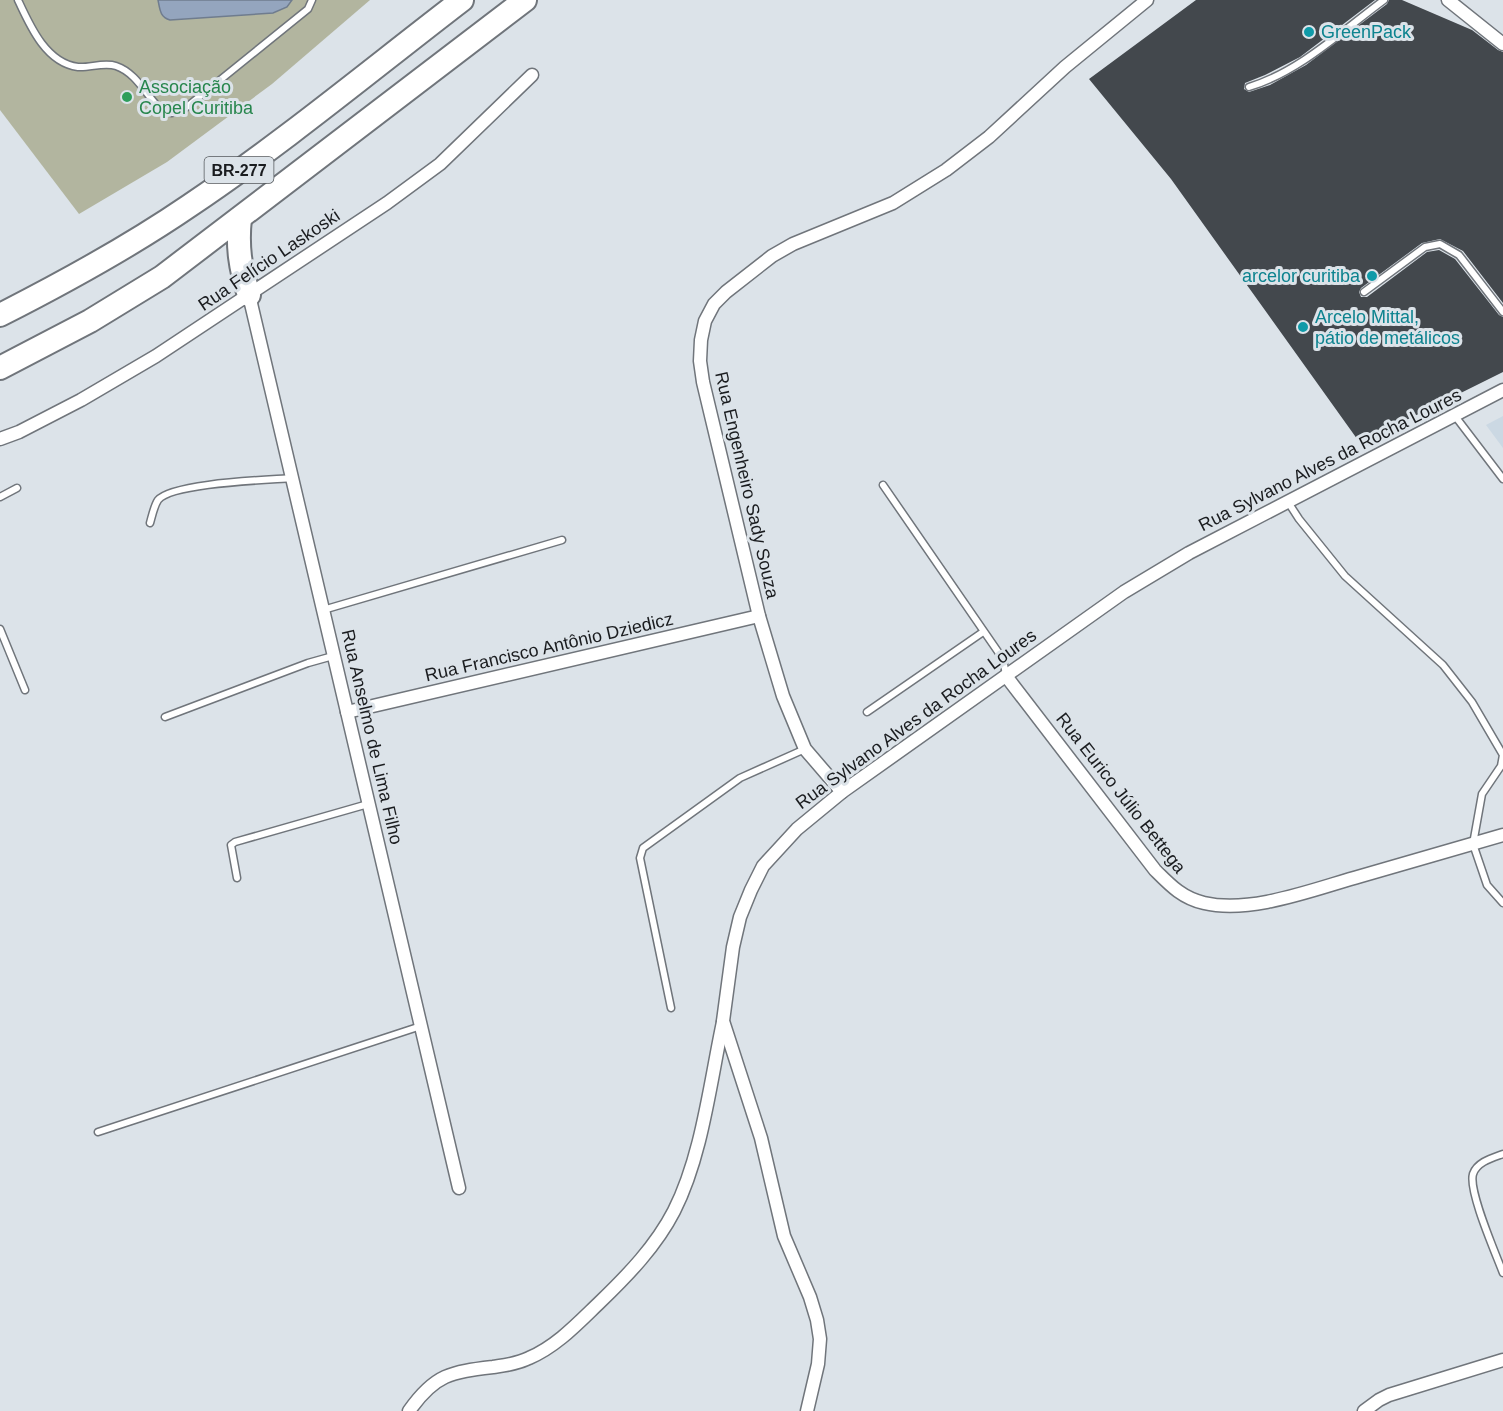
<svg xmlns="http://www.w3.org/2000/svg" width="1503" height="1411" viewBox="0 0 1503 1411" font-family="Helvetica,sans-serif">
	<rect width="100%" height="100%" fill="#dce3e9"/>
	<path fill="#cbd8e3" d="M1503,416V448L1486,425Z"/>
	<path fill="#b2b59f" d="M0,0H370L272,84L167,162L79,214L0,110Z"/>
	<path fill="#94a5be" stroke="#6f7c8e" stroke-width="1.5" d="M158,0H292L287,7L273,13L170,20C160,17 160,10 158,0Z"/>
	<path fill="#43484d" d="M1196,0H1375L1300,57L1265,75L1245,83L1244,89L1249,92L1270,85L1306,65L1387,4L1389,0H1402L1472,30L1498,50L1503,52V303L1463,251L1440,239L1422,243L1361,288L1359,292L1361,297H1367L1427,252L1439,250L1455,259L1499,315L1503,317V372L1360,443L1171,179L1089,79Z"/>
	<g fill="none" stroke-linecap="round" stroke-linejoin="round">
		<g stroke="#70757b" stroke-width="9">
			<g id="service">
				<path d="M18,0C30,26 46,63 78,67C90,68 104,62 116,66C137,73 147,97 162,111L172,113L183,110L308,9L312,0"/>
				<path d="M1249,87C1299,72 1342,31 1384,0"/>
				<path d="M1364,292L1425,247L1440,244L1459,255L1503,312"/>
				<path d="M1455,416L1503,479"/>
				<path d="M883,485L1003,659L1006,675"/>
				<path d="M0,497L17,488"/>
				<path d="M1288,502L1299,519L1345,576L1443,665L1472,702L1503,755L1501,766L1482,794L1473,844L1487,885L1503,903"/>
				<path d="M150,523C152,516 154,506 158,500C172,483 267,480 292,478"/>
				<path d="M323,610L562,540"/>
				<path d="M0,629L25,690"/>
				<path d="M867,712L983,632"/>
				<path d="M165,717L308,663L333,656"/>
				<path d="M237,878L231,845L235,842L368,804"/>
				<path d="M671,1008L640,858L643,848L740,778L805,749"/>
				<path d="M98,1132L421,1026"/>
				<path d="M1503,1154C1492,1158 1477,1162 1473,1174C1468,1191 1496,1254 1503,1273"/>
			</g>
		</g>
		<g stroke="#70757b" stroke-width="15">
			<g id="minor">
				<path d="M1448,0L1503,44"/>
				<path d="M249,295L459,1188"/>
				<path d="M0,439L19,432L81,400L156,356L387,203L440,164L532,75"/>
				<path d="M1006,676L1155,870C1170,885 1182,898 1204,903C1252,914 1314,889 1361,876C1408,862 1456,849 1503,835"/>
				<path d="M347,712L759,616"/>
				<path d="M842,792L805,749L783,696L759,616L703,382L700,361L701,340L705,321L714,304L726,292L772,256L793,244L893,203L946,170L989,137L1065,67L1147,0"/>
				<path d="M409,1411C435,1374 451,1372 493,1367C506,1365 517,1364 529,1358C557,1346 578,1323 600,1302C628,1275 656,1246 674,1211C702,1156 710,1083 723,1022"/>
				<path d="M807,1411L818,1364L820,1339L817,1320L810,1297L784,1236L761,1138L723,1021L733,947L740,917L751,890L763,866L797,829L842,792L1124,592L1189,553L1503,390"/>
				<path d="M1364,1411L1379,1400L1389,1395L1503,1360"/>
			</g>
		</g>
		<g stroke="#70757b" stroke-width="26">
			<g id="motorway">
				<path d="M240,218C237,246 240,268 249,295"/>
				<path d="M0,315C65,282 129,247 189,206C283,143 372,69 462,0"/>
				<path d="M0,368L90,321L162,277L525,0"/>
			</g>
		</g>
		<use href="#service" stroke="#fff" stroke-width="6"/>
		<use href="#minor" stroke="#fff" stroke-width="12"/>
		<use href="#motorway" stroke="#fff" stroke-width="22"/>
	</g>
	<g fill="#0f9aa8" stroke="#dce3e9" stroke-width="2">
		<circle cx="1309" cy="32" r="6"/>
		<circle cx="1372" cy="276" r="6"/>
		<circle cx="1303" cy="327" r="6"/>
	</g>
	<circle fill="#2e9e5b" stroke="#dce3e9" stroke-width="2" cx="127" cy="97" r="6"/>
	<g text-anchor="middle" stroke-width="6" stroke-linejoin="round" paint-order="stroke">
		<rect fill="#dce3e9" stroke="#54585c" stroke-width="1.5" x="204.5" y="157" width="69" height="26" rx="4.5"/>
		<g font-size="16" font-weight="bold" fill="#1a1c1f">
			<text x="239" y="176">BR-277</text>
		</g>
		<g font-size="18" fill="#0d838f" stroke="#dce3e9" text-anchor="start">
			<text x="1321" y="38">GreenPack</text>
			<text x="1360" y="282" text-anchor="end">arcelor curitiba</text>
			<text x="1315" y="323">Arcelo Mittal,<tspan x="1315" dy="21">pátio de metálicos</tspan></text>
		</g>
		<g font-size="18" fill="#27864d" stroke="#dce3e9" text-anchor="start">
			<text x="139" y="93">Associação<tspan x="139" dy="21">Copel Curitiba</tspan></text>
		</g>
		<g font-size="18" fill="#1a1c1f" stroke="#dce3e9">
			<text transform="translate(269 260) rotate(-34)" y="6">Rua Felício Laskoski</text>
			<text transform="translate(1330 460) rotate(-27)" y="6">Rua Sylvano Alves da Rocha Loures</text>
			<text transform="translate(747 485) rotate(77)" y="6">Rua Engenheiro Sady Souza</text>
			<text transform="translate(549 647) rotate(-13)" y="6">Rua Francisco Antônio Dziedicz</text>
			<text transform="translate(916 719) rotate(-36)" y="6">Rua Sylvano Alves da Rocha Loures</text>
			<text transform="translate(372 737) rotate(77)" y="6">Rua Anselmo de Lima Filho</text>
			<text transform="translate(1121 793) rotate(52)" y="6">Rua Eurico Júlio Bettega</text>
		</g>
	</g>
</svg>
